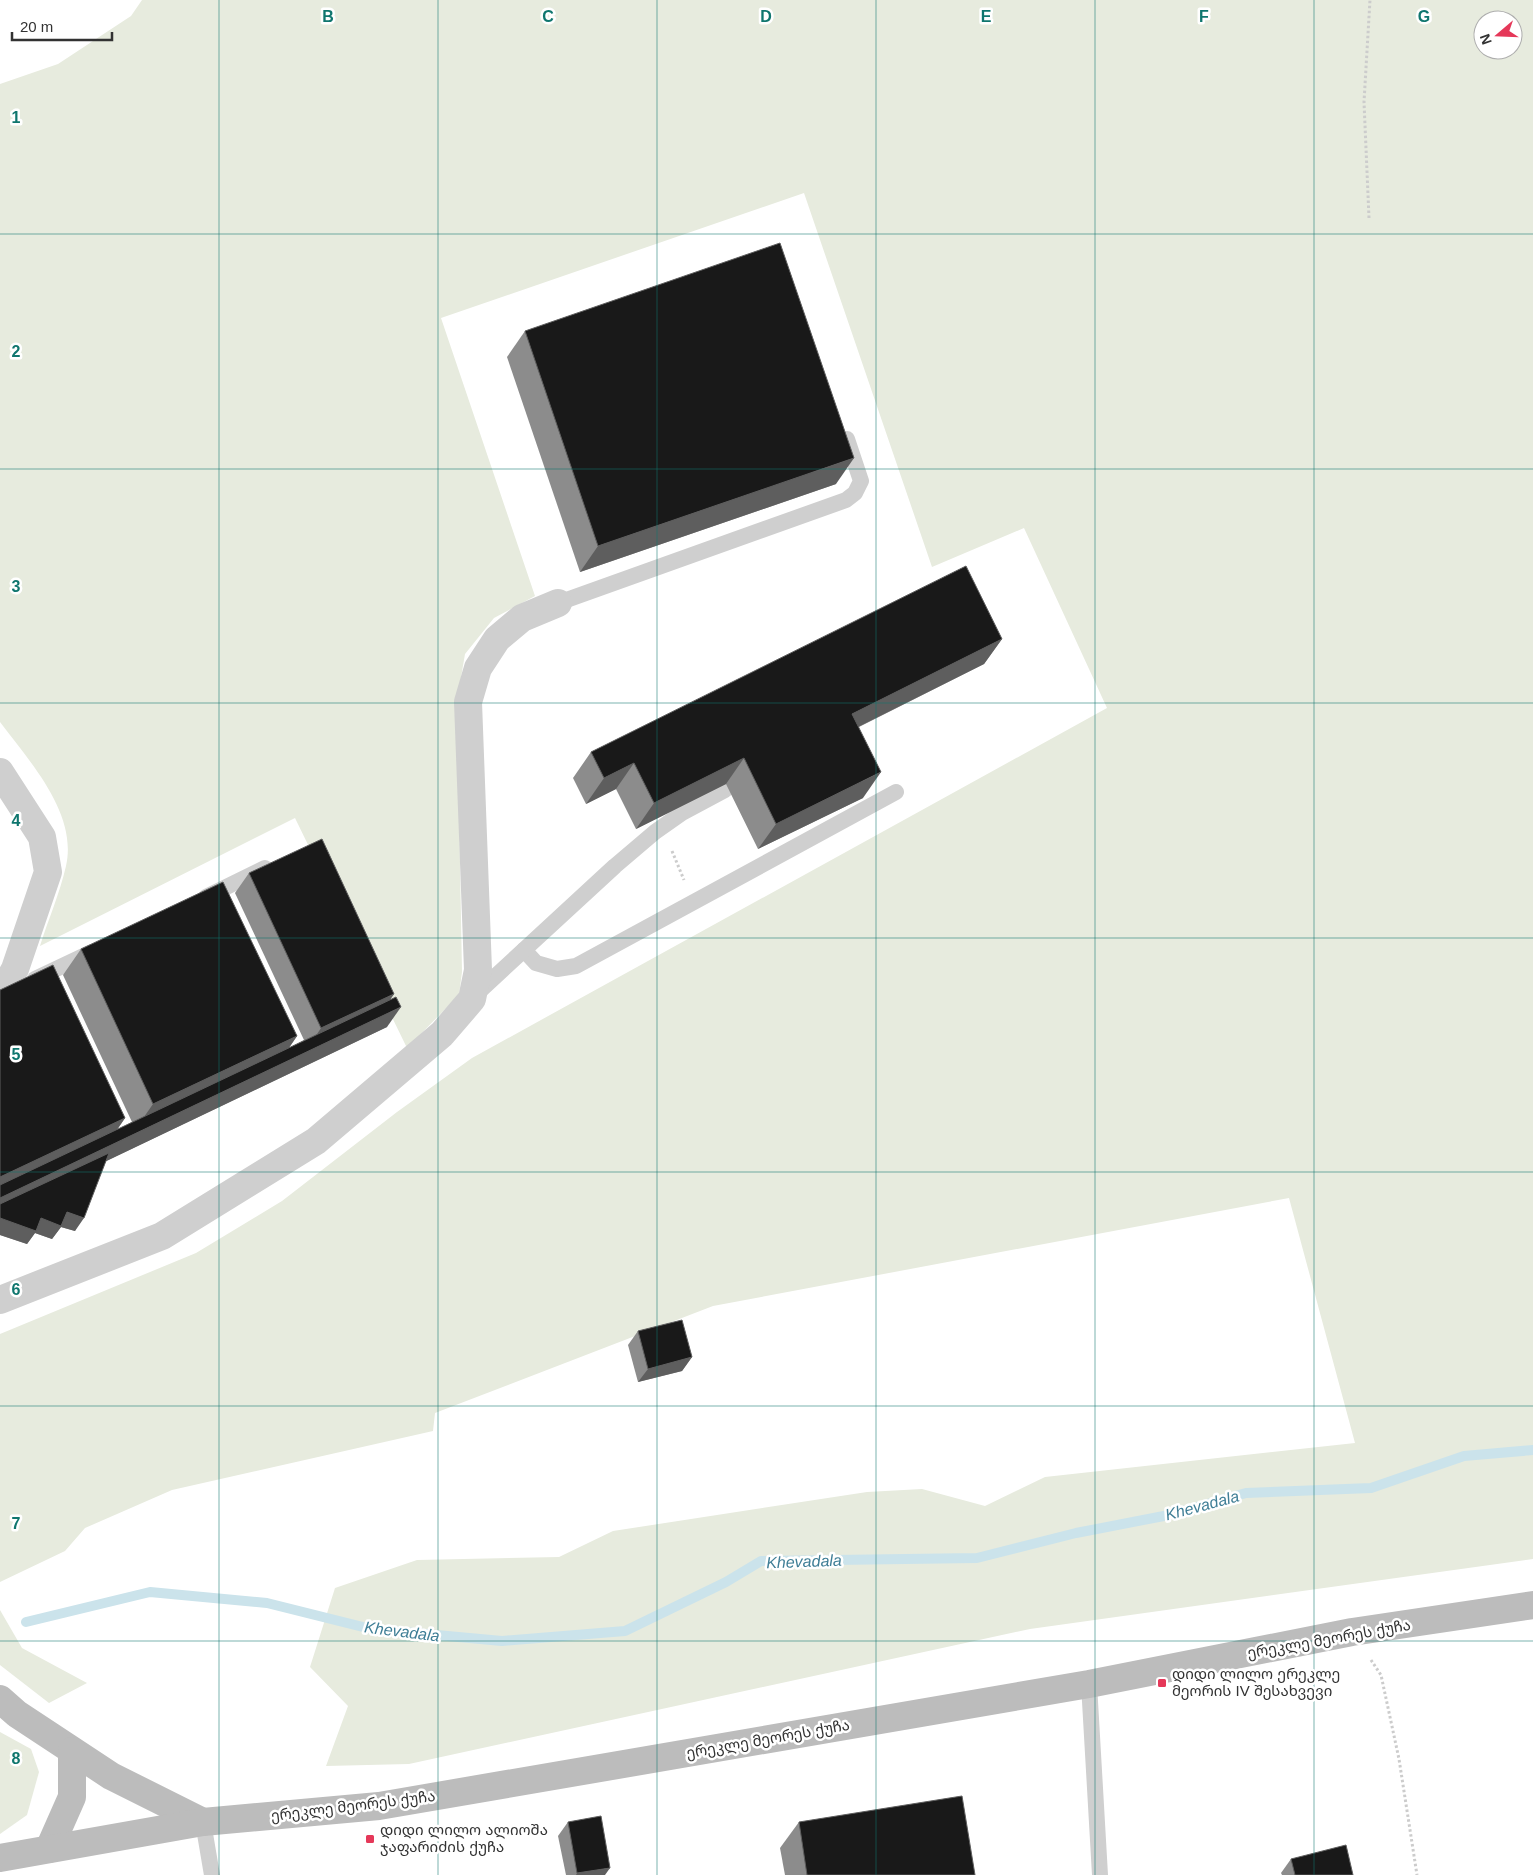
<svg xmlns="http://www.w3.org/2000/svg" width="1533" height="1875" viewBox="0 0 1533 1875" font-family="Arial,'Noto Sans Georgian',sans-serif">
	<rect width="100%" height="100%" fill="#fff"/>
	<g fill="#e7ebde" fill-rule="evenodd">
		<path d="M142,0H1533V1559L1030,1629L409,1764L326,1766L348,1706L310,1667L335,1588L417,1560L559,1557L613,1531L867,1492L922,1489L985,1506L1045,1477L1355,1443L1289,1198L713,1306L435,1413L433,1431L172,1490L85,1528L65,1551L0,1582V1334L196,1253L282,1201L397,1112L472,1058L1107,708L1024,528L932,567L804,193L441,318L535,596L494,618L465,654L457,701L462,972L459,995L407,1048L295,818L40,946C48,920 60,893 66,866C78,813 29,761 0,722V84L58,64L131,16ZM1483,20H1513V50H1483Z"/>
		<path d="M0,1610L22,1648L87,1683L49,1703L0,1665Z"/>
		<path d="M0,1732L31,1749L39,1772L27,1815L0,1834Z"/>
	</g>
	<g fill="none" stroke-linecap="round" stroke-linejoin="round">
		<path stroke="#cbe3eb" stroke-width="10" d="M26,1622L150,1592L267,1603L371,1629L502,1641L625,1631L726,1582L761,1561L977,1558L1076,1533L1169,1515L1246,1493L1371,1488L1464,1456L1533,1450"/>
		<g stroke="#ccc" stroke-width="3" stroke-dasharray="2.5 2.5" stroke-linecap="butt">
			<path d="M1369,218L1364,102L1370,0"/>
			<path d="M672,851L684,880"/>
			<path d="M1371,1660L1381,1675L1399,1759L1417,1875"/>
		</g>
		<g stroke="#cfcfcf" stroke-width="16">
			<path d="M558,603L846,500L855,493L861,481L847,439"/>
			<path d="M206,897L265,868"/>
			<path d="M524,950L536,963L557,969L576,966L896,792"/>
			<path d="M35,979L92,952"/>
			<path d="M473,997L615,866L655,832L682,813L725,790"/>
			<path d="M1089,1684L1100,1875"/>
			<path d="M203,1822L212,1875"/>
		</g>
		<g stroke="#cfcfcf" stroke-width="28">
			<path d="M0,772L42,837L48,872L15,969L0,997"/>
			<path d="M0,1300L162,1236L316,1141L442,1034L472,999L478,970L468,702L478,668L497,639L522,618L558,603"/>
		</g>
		<g stroke="#bcbcbc" stroke-width="28">
			<path d="M0,1699L17,1714L111,1776L203,1822"/>
			<path d="M49,1849L72,1797V1751"/>
			<path d="M0,1858L203,1822L379,1806L1089,1684L1352,1632L1533,1605"/>
		</g>
	</g>
	<g fill="#8c8c8c">
		<path d="M525,331L836,484L580,572L507,357Z"/>
		<path d="M1002,639L984,664L859,727L863,798L758,849L726,784L636,829L616,789L586,804L573,778L591,752Z"/>
		<path d="M249,873L391,999L387,1027L106,1161L75,1231L61,1227L52,1239L35,1233L27,1244L0,1235V990L125,1118L117,1130L132,1122L63,975L81,949L297,1036L289,1048L304,1040L235,893Z"/>
		<path d="M638,1331L692,1357L682,1371L638,1382L628,1345Z"/>
		<path d="M568,1822L605,1875H566L558,1836Z"/>
		<path d="M799,1822L975,1875H785L780,1848Z"/>
		<path d="M1291,1859L1353,1875H1282L1281,1873Z"/>
	</g>
	<g fill="#5e5e5e">
		<path d="M854,458L836,484L580,572L598,546Z"/>
		<path d="M1002,639L984,664L834,739L852,714Z"/>
		<path d="M744,758L726,784L636,829L654,803Z"/>
		<path d="M634,763L616,789L586,804L604,778Z"/>
		<path d="M881,772L863,798L758,849L776,824Z"/>
		<path d="M394,994L381,1014L308,1048L321,1028Z"/>
		<path d="M401,1007L387,1027L0,1212V1198Z"/>
		<path d="M297,1036L279,1062L135,1130L153,1104Z"/>
		<path d="M125,1118L107,1144L0,1194V1177Z"/>
		<path d="M67,1212L84,1218L75,1231L61,1227L52,1239L35,1233L27,1244L0,1235V1218H41Z"/>
		<path d="M692,1357L682,1371L638,1382L648,1369Z"/>
		<path d="M610,1868L605,1875H576L577,1873Z"/>
	</g>
	<g fill="#191919" stroke="#5e5e5e">
		<path d="M780,243L854,458L598,546L525,331Z"/>
		<path d="M966,566L1002,639L852,714L881,772L776,824L744,758L654,803L634,763L604,778L591,752Z"/>
		<path d="M322,839L394,994L321,1028L249,873Z"/>
		<path d="M223,882L297,1036L153,1104L81,949Z"/>
		<path d="M53,965L125,1118L0,1177V990Z"/>
		<path d="M396,997L401,1007L0,1198V1185Z"/>
		<path d="M109,1153L84,1218L67,1212L61,1226L41,1218L36,1231L0,1218V1204Z"/>
		<path d="M682,1320L692,1357L648,1369L638,1331Z"/>
		<path d="M962,1796L975,1875H807L799,1822Z"/>
		<path d="M601,1816L610,1868L577,1873L568,1822Z"/>
		<path d="M1346,1845L1353,1875H1295L1291,1859Z"/>
	</g>
	<path fill="none" stroke="#0f766e" stroke-width="1" stroke-opacity="0.55" d="M219,0V1875M438,0V1875M657,0V1875M876,0V1875M1095,0V1875M1314,0V1875M0,234H1533M0,469H1533M0,703H1533M0,938H1533M0,1172H1533M0,1406H1533M0,1641H1533"/>
	<g fill="#e53859" stroke="#fff" stroke-width="2">
		<rect x="1157" y="1678" width="10" height="10" rx="2.5"/>
		<rect x="365" y="1834" width="10" height="10" rx="2.5"/>
	</g>
	<g text-anchor="middle" stroke-width="5" stroke-linejoin="round" paint-order="stroke">
		<g font-size="15" fill="#323232" stroke="#fff">
			<text transform="translate(1329 1639) rotate(-10)" y="5">ერეკლე მეორეს ქუჩა</text>
			<text transform="translate(768 1739) rotate(-10)" y="5">ერეკლე მეორეს ქუჩა</text>
			<text transform="translate(353 1806) rotate(-7)" y="5">ერეკლე მეორეს ქუჩა</text>
		</g>
		<g font-size="15" fill="#323232" stroke="#fff" text-anchor="start">
			<text x="1172" y="1679">დიდი ლილო ერეკლე<tspan x="1172" dy="17">მეორის IV შესახვევი</tspan></text>
			<text x="380" y="1835">დიდი ლილო ალიოშა<tspan x="380" dy="17">ჯაფარიძის ქუჩა</tspan></text>
		</g>
		<g font-size="16" font-style="italic" fill="#3f7e96" stroke="#fff">
			<text transform="translate(1202 1505) rotate(-15)" y="6">Khevadala</text>
			<text transform="translate(804 1561) rotate(-2)" y="6">Khevadala</text>
			<text transform="translate(402 1631) rotate(7)" y="6">Khevadala</text>
		</g>
	</g>
	<g font-size="16" text-anchor="middle" font-weight="bold" fill="#0f766e" stroke="#fff" stroke-width="5" stroke-linejoin="round" paint-order="stroke">
		<text x="328" y="22">B</text>
		<text x="548" y="22">C</text>
		<text x="766" y="22">D</text>
		<text x="986" y="22">E</text>
		<text x="1204" y="22">F</text>
		<text x="1424" y="22">G</text>
		<text x="16" y="123">1</text>
		<text x="16" y="357">2</text>
		<text x="16" y="592">3</text>
		<text x="16" y="826">4</text>
		<text x="16" y="1060">5</text>
		<text x="16" y="1295">6</text>
		<text x="16" y="1529">7</text>
		<text x="16" y="1764">8</text>
	</g>
	<g transform="translate(1498 35) rotate(251)"><circle r="24" fill="#ffffff" stroke="#adadad"/>
	<path d="M0-4L9 19L0 12L-9 19Z" fill="#e53859"/>
	<text y="-8" font-size="14" font-weight="bold" text-anchor="middle" fill="#323232">N</text>
	</g>
	<path d="M12 32v8h100v-8" fill="none" stroke="#323232" stroke-width="2.5"/>
	<text x="20" y="32" font-size="15" fill="#323232" stroke="#ffffff" stroke-width="4" paint-order="stroke">20 m</text>
</svg>
